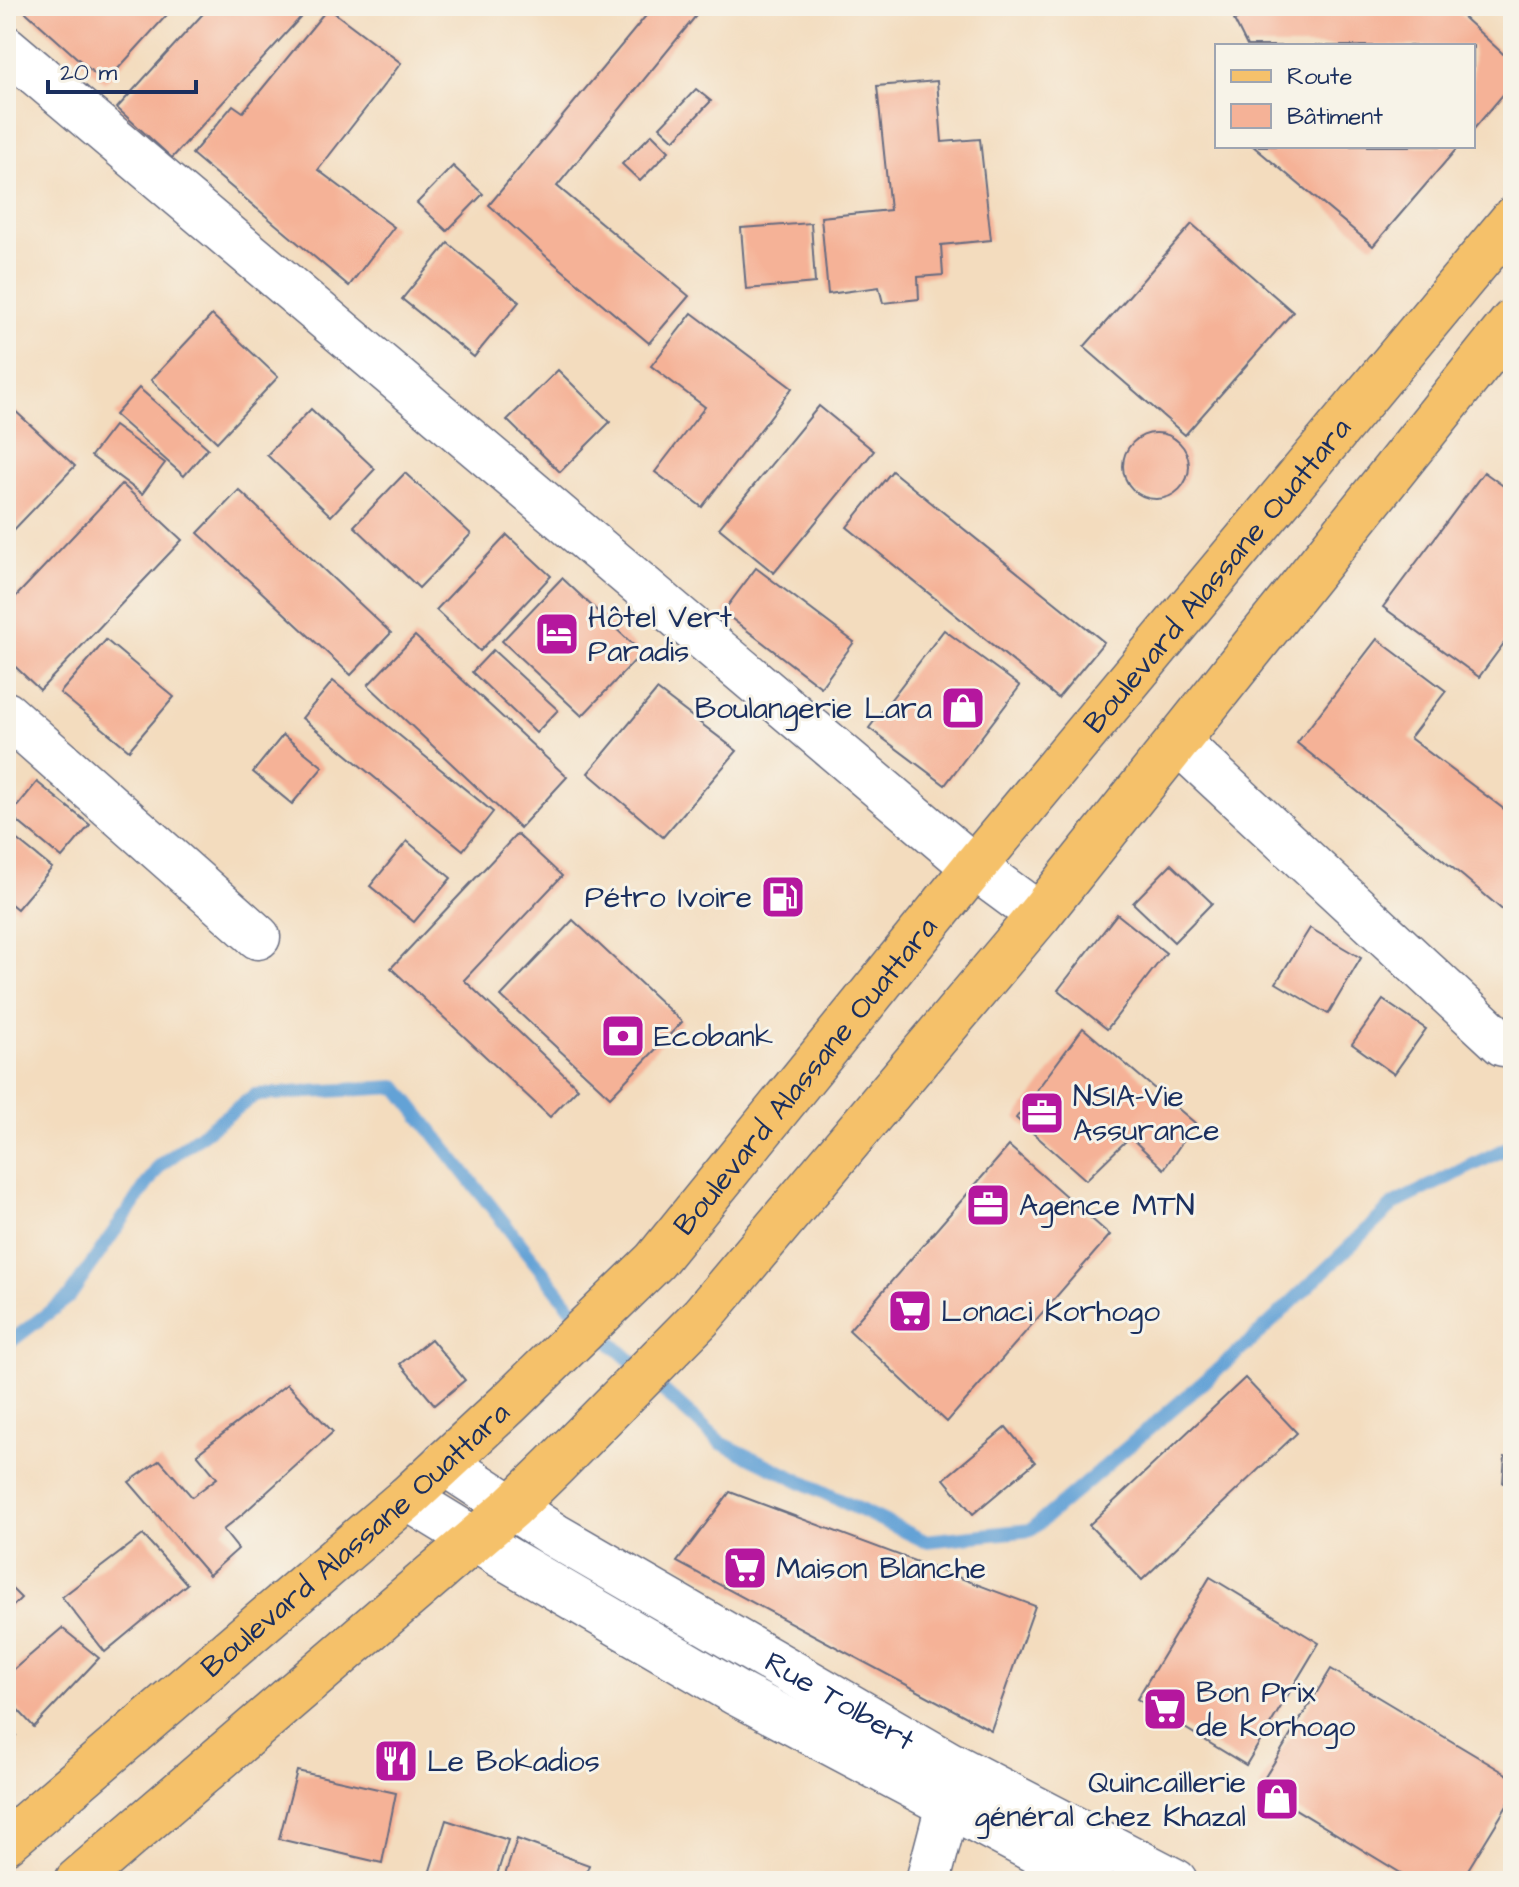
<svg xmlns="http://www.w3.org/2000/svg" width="1519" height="1887" viewBox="0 0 1519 1887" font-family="'Architects Daughter',sans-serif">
	<rect width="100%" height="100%" fill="#f7f3e8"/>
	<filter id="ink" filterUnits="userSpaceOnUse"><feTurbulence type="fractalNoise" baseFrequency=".0125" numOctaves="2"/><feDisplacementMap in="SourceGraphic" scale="16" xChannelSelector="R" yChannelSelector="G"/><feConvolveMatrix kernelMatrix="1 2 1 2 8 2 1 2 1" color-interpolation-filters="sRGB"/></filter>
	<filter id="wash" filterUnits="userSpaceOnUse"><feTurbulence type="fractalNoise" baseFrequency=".006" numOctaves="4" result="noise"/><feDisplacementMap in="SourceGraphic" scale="32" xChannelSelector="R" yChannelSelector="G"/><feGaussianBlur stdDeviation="1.8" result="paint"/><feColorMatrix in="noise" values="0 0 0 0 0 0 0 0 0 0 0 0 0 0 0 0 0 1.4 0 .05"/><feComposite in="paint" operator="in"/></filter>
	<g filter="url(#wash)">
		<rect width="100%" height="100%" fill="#f3dcbe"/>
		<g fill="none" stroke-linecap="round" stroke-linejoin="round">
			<path stroke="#64a2d6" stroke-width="14" d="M6,1345L69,1297L160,1165L255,1095L397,1087L567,1303L721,1443L925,1541L1031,1530L1250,1342L1394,1204L1513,1145"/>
		</g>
		<g id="blocks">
			<g fill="#f5b297">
				<path d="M19,6H175L105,83Z"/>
				<path d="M210,6H311L172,158L117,108Z"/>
				<path d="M569,6H586L579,14Z"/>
				<path d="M654,6H704L557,186L689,296L649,343L548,258L489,205Z"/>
				<path d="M1264,6H1451L1513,63V83L1473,130V46H1247L1234,20Z"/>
				<path d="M328,8L401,63L318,170L394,227L349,286L192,154L233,105L243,112Z"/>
				<path d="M937,81L942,142L980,139L991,240L941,245L943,275L918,277L919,299L883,303L879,287L828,294L821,217L890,210L877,86Z"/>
				<path d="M696,89L711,101L674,140L660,127Z"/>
				<path d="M652,134L669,151L640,181L622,164Z"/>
				<path d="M1253,146H1459L1373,246Z"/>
				<path d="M453,166L483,194L447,231L417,203Z"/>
				<path d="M811,223L815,283L746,289L741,228Z"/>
				<path d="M1192,224L1293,312L1185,435L1084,347Z"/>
				<path d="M448,243L519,302L474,357L402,299Z"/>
				<path d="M692,313L792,388L702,507L655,472L705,407L651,366Z"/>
				<path d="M212,315L278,377L217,442L151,380Z"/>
				<path d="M558,370L610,422L560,472L507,420Z"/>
				<path d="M139,388L208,448L184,476L115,415Z"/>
				<path d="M819,406L874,451L774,573L719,528Z"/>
				<path d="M12,408L75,466L6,538V414Z"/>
				<path d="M311,409L375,469L331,516L267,455Z"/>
				<path d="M114,426L165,463L142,494L91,456Z"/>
				<circle cx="1156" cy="466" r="33"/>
				<path d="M892,471L1104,642L1058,698L847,527Z"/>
				<path d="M1484,472L1513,493V631L1479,677L1383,607Z"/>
				<path d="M405,473L471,534L419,588L354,526Z"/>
				<path d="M122,484L182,540L40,690L6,658V607Z"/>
				<path d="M239,490L391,633L351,675L198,533Z"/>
				<path d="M507,535L551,576L480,651L436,610Z"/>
				<path d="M756,568L854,642L821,687L723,612Z"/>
				<path d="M562,578L642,653L582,716L502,641Z"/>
				<path d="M944,630L1020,686L945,785L869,728Z"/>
				<path d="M415,636L567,777L520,828L368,685Z"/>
				<path d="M1377,639L1446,691L1410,738L1513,816V919L1464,877L1297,743Z"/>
				<path d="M106,640L174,697L129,750L60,693Z"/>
				<path d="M493,650L558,710L536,733L472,672Z"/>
				<path d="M333,681L493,812L463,850L302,718Z"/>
				<path d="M657,690L737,751L663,837L588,773Z"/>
				<path d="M283,735L323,767L292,804L253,772Z"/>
				<path d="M37,782L90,825L62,858L10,815Z"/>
				<path d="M6,831L52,868L17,909L6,900Z"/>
				<path d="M517,834L562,876L464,980L578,1088L550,1117L391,968Z"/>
				<path d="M407,841L451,878L414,922L370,886Z"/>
				<path d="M1171,864L1212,903L1174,942L1133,903Z"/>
				<path d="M1117,914L1166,953L1107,1029L1058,990Z"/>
				<path d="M573,920L682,1022L610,1097L501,996Z"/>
				<path d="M1310,928L1361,958L1328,1014L1276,983Z"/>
				<path d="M1383,1000L1426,1029L1394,1074L1352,1044Z"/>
				<path d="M1083,1028L1195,1123L1164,1169L1130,1137L1086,1180L1016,1118Z"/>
				<path d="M1009,1146L1110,1235L947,1422L849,1330Z"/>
				<path d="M431,1339L465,1380L435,1405L400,1364Z"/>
				<path d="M1245,1378L1297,1433L1142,1580L1089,1525Z"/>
				<path d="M287,1384L333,1432L245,1512L223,1530L238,1549L209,1575L129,1482L160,1460L192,1497L217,1478L197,1454Z"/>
				<path d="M1006,1427L1035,1462L973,1514L944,1479Z"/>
				<path d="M1505,1457L1513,1458V1483H1503Z"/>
				<path d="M730,1492L1035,1606L991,1730L677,1562Z"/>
				<path d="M143,1535L187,1584L105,1652L62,1597Z"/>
				<path d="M1210,1577L1319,1643L1246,1765L1137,1699Z"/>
				<path d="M6,1583L21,1598L6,1613Z"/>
				<path d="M62,1628L99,1658L34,1727L6,1697V1676Z"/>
				<path d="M1331,1669L1513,1778V1796L1461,1881H1414L1259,1787Z"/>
				<path d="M6,1723L16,1735L6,1743Z"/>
				<path d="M297,1771L396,1793L382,1863L279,1839Z"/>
				<path d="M446,1820L508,1840L495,1881H442L428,1877Z"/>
				<path d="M517,1839L589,1865L583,1881H503Z"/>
				<path d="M824,1874L846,1880L845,1881H822Z"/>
			</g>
		</g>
	</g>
	<g filter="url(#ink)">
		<use href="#blocks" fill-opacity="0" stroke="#676c80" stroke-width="2"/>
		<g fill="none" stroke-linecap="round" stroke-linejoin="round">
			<g stroke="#676c80" stroke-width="47">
				<g id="minor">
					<path d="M6,48L974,867L1039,915"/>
					<path d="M6,714L258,937"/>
					<path d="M1178,742L1503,1044"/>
					<path id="s1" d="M444,1463L554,1535L948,1763L1175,1881"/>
					<path d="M407,1498L500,1555L736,1693L1092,1881"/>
					<path d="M928,1881L948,1805"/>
				</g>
			</g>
			<g stroke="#676c80" stroke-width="47">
				<g id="major">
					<path id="s2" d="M6,1842L407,1498L509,1403L655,1261L974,867L1513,219"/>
					<path d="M77,1881L512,1507L554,1466L702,1316L1039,915L1513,321"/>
				</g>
			</g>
			<use href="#minor" stroke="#fff" stroke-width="44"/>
			<use href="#major" stroke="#f5c16b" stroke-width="44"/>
		</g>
	</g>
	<defs>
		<g id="hotel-square" transform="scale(2.3)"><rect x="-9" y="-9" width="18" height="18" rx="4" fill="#b5179e" stroke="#f7f3e8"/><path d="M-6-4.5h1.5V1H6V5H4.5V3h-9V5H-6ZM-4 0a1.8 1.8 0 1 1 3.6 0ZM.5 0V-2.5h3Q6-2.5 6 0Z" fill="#fff"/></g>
		<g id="shop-square" transform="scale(2.3)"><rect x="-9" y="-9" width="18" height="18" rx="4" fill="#b5179e" stroke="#f7f3e8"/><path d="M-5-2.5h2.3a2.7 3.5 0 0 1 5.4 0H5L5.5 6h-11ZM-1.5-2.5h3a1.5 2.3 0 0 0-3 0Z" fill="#fff"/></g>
		<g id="fuel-square" transform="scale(2.3)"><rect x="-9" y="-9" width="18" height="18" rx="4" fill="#b5179e" stroke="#f7f3e8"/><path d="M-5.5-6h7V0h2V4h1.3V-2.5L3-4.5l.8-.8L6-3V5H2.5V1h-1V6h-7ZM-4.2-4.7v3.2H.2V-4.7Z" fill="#fff"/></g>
		<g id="bank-square" transform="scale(2.3)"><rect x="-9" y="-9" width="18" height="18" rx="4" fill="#b5179e" stroke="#f7f3e8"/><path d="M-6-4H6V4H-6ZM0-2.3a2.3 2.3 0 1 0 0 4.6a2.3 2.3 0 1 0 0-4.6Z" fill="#fff"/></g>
		<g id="office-square" transform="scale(2.3)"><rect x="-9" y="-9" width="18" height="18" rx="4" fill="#b5179e" stroke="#f7f3e8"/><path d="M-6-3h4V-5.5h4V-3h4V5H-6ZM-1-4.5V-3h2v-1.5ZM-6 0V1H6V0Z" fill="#fff"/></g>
		<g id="supermarket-square" transform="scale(2.3)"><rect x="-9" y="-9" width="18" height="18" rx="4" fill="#b5179e" stroke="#f7f3e8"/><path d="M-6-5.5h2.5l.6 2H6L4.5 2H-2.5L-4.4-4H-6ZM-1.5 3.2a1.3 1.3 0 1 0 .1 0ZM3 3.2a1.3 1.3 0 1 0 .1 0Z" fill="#fff"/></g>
		<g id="restaurant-square" transform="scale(2.3)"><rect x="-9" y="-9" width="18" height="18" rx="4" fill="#b5179e" stroke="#f7f3e8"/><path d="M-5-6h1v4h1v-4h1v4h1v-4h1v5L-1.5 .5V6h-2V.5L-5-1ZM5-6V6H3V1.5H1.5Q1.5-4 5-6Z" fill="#fff"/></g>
	</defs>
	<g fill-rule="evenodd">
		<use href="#hotel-square" x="557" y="634"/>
		<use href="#shop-square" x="963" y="708"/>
		<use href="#fuel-square" x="783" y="897"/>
		<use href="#bank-square" x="623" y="1036"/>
		<use href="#office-square" x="1042" y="1113"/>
		<use href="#office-square" x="988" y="1205"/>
		<use href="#supermarket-square" x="910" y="1311"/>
		<use href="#supermarket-square" x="745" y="1568"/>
		<use href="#supermarket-square" x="1165" y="1709"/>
		<use href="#restaurant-square" x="396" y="1761"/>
		<use href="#shop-square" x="1277" y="1799"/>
	</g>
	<g text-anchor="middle" stroke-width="6" stroke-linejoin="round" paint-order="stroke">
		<g font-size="30" fill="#1b2f5e" stroke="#f7f3e8">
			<text dy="10" stroke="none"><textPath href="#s2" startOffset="1758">Boulevard Alassane Ouattara</textPath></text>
			<text dy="10" stroke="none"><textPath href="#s2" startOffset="1110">Boulevard Alassane Ouattara</textPath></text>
			<text dy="10" stroke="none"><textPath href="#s2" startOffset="462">Boulevard Alassane Ouattara</textPath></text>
			<text dy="10" stroke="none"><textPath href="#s1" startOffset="462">Rue Tolbert</textPath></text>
		</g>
		<g font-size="30" fill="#1b2f5e" stroke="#f7f3e8" text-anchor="start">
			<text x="588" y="627">Hôtel Vert<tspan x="588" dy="34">Paradis</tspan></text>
			<text x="932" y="718" text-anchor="end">Boulangerie Lara</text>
			<text x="752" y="907" text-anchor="end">Pétro Ivoire</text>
			<text x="654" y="1046">Ecobank</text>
			<text x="1073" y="1106">NSIA-Vie<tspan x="1073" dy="34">Assurance</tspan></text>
			<text x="1019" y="1215">Agence MTN</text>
			<text x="941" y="1321">Lonaci Korhogo</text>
			<text x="776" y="1578">Maison Blanche</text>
			<text x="1196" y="1702">Bon Prix<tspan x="1196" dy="34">de Korhogo</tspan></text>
			<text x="427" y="1771">Le Bokadios</text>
			<text x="1246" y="1792" text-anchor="end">Quincaillerie<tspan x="1246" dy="34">général chez Khazal</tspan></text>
		</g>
	</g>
	<rect width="1519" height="1887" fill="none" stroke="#f7f3e8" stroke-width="32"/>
	<rect x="1215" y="44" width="260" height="104" fill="#f7f3e8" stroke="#9fa5b1" stroke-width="2"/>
	<rect x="1231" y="70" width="40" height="12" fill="#f5c16b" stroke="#9fa5b1" stroke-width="2"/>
	<text x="1287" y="84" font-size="24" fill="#1b2f5e">Route</text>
	<rect x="1231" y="104" width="40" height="24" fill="#f5b297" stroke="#9fa5b1" stroke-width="2"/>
	<text x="1287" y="124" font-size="24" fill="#1b2f5e">Bâtiment</text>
	<path d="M48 80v12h148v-12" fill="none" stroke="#1b2f5e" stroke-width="4"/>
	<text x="60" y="80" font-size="24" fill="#1b2f5e" stroke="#f7f3e8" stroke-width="6" paint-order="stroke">20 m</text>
</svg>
